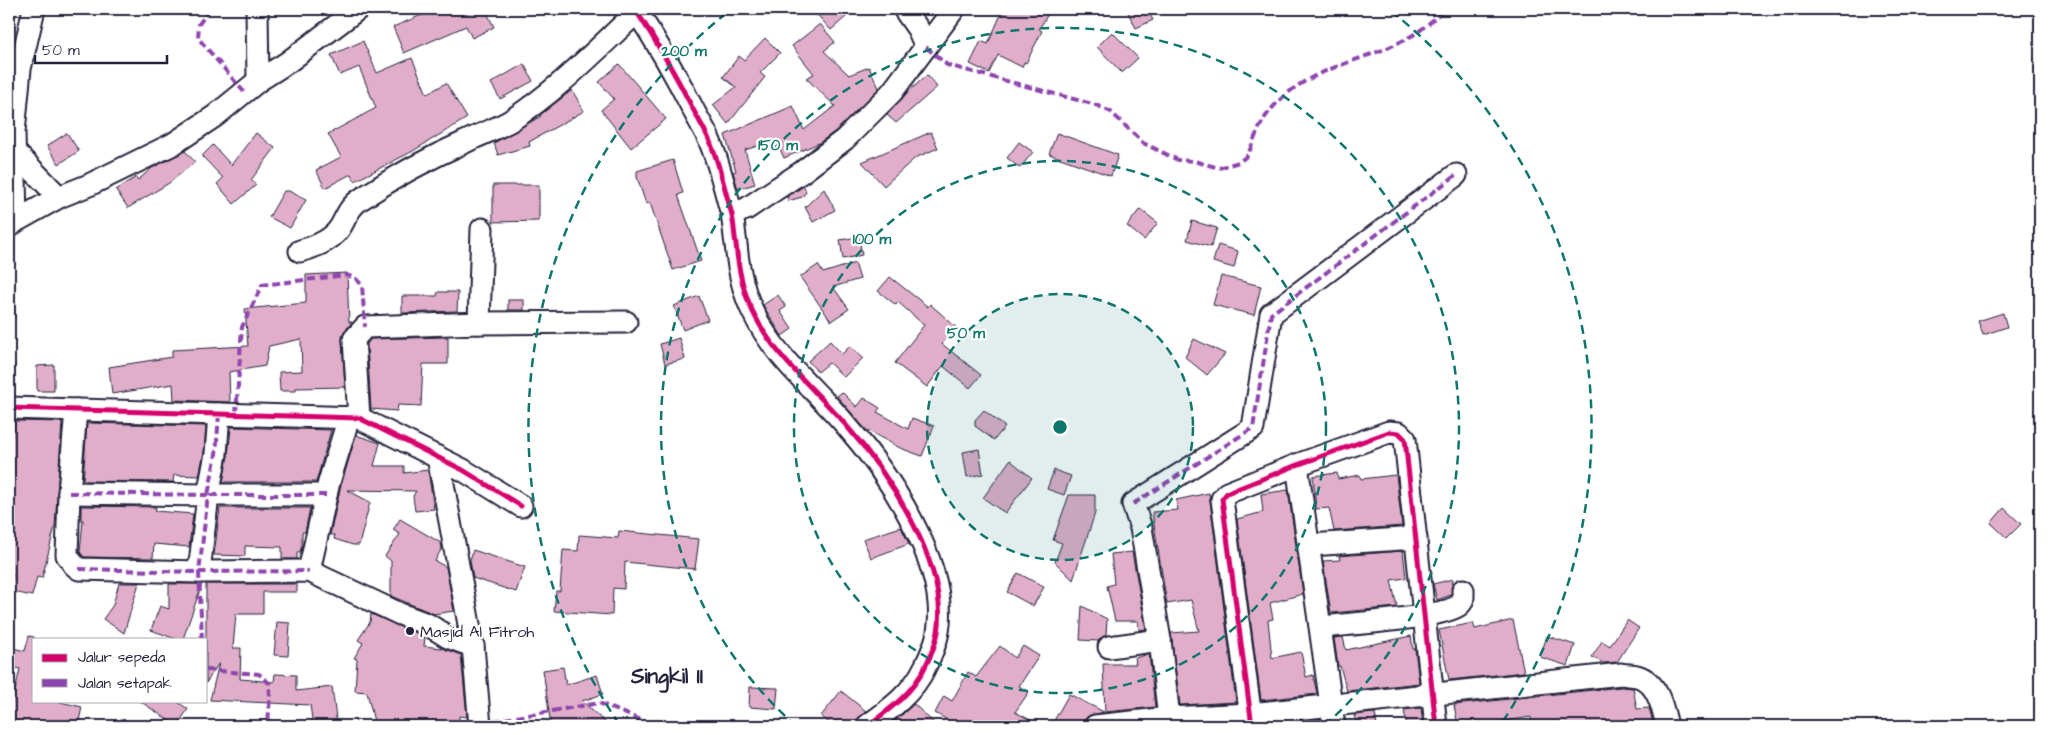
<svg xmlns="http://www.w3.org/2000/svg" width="2049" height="735" viewBox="0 0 2049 735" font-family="'Architects Daughter',sans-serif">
	<rect width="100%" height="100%" fill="#fff"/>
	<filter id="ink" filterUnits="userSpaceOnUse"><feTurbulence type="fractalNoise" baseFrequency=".02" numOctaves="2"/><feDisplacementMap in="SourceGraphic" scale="10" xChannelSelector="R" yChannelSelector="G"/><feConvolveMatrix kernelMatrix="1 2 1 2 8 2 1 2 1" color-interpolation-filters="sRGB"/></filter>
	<g filter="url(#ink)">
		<g fill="#e1aeca" stroke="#22223b">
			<path d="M436,9H485L494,27L472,38L466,26L404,53L393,27Z"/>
			<path d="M812,9H855L831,30Z"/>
			<path d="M1008,9H1038L1048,14L1039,29L1042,31L1026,63L1024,62L1022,67L998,55L989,73L970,64L981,41L988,44L1002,12L1005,14Z"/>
			<path d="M1126,9H1147L1153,20L1136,28Z"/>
			<path d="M820,24L835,42L824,51L849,75L869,67L879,88L837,130L819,143L784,158L776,140L745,150L755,184L738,189L733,172L736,171L725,135L793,106L804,130L835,106L806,78L814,74L792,46Z"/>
			<path d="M1112,32L1138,58L1122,73L1097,47Z"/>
			<path d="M765,38L780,53L760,73L765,77L728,124L713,105L736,87L723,77L739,56L744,60Z"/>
			<path d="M363,41L377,73L412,58L427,94L446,83L467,118L413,151L355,181L351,174L325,188L316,170L341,157L328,134L376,108L359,67L340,75L331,55Z"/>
			<path d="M524,64L533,81L500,99L491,83Z"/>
			<path d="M619,64L666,119L631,148L601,110L614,99L599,82Z"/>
			<path d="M927,75L937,87L896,123L887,115L907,93Z"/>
			<path d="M572,90L584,111L529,142L530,146L498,155L494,143L541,116L540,115Z"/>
			<path d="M931,132L938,148L915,158L884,186L862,162Z"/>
			<path d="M67,133L79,151L59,164L47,146Z"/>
			<path d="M256,133L275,148L251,180L256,185L234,204L217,184L223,178L202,156L213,145L231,165Z"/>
			<path d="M1057,133L1118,155L1111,176L1049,154Z"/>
			<path d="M1019,142L1033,152L1020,168L1007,158Z"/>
			<path d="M185,151L195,162L169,183L128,208L116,190L136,177L138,180L152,168Z"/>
			<path d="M673,160L683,193L678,195L701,261L673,270L650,203L646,204L637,177V171Z"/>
			<path d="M493,185H539V221L493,222Z"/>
			<path d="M804,186L806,192L802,197L788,201L787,197Z"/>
			<path d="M824,189L835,210L813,222L805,207Z"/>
			<path d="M284,191H289L306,200L290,228L269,217Z"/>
			<path d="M1140,209L1158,223L1144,240L1127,226Z"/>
			<path d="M1192,221L1217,228L1211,247L1187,240Z"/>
			<path d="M859,237L862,255L843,259L840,240Z"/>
			<path d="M1218,245L1238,251L1234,268L1213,262Z"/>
			<path d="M855,263L860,279L833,287L849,309L831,321L800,277L818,265L823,273Z"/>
			<path d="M347,273L349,322H352L345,331L342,339L345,387L296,388V391H280L279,372L302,371L301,339L269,346L265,366L229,372L230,402L174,400L173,384L112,394L109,367L172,357V350L248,346L245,309L306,303V275Z"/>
			<path d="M1221,276L1261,286L1254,315L1213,305Z"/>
			<path d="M890,277L928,307L930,304L957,328L942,344L981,375L970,388L943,366L927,387L895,363L924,325L898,302L896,305L878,291Z"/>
			<path d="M438,292H458L457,311L402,313V296H437Z"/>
			<path d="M778,295L786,307L780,311L792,329L782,336L763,305Z"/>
			<path d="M699,296L708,320L683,330L674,306Z"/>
			<rect x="508" y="300" width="16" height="10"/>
			<path d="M2003,313L2007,327L1983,335L1978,321Z"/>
			<path d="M448,337V364H423L421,406L398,405L397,411L371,409L367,344L371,339Z"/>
			<path d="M679,338L685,359L665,364L660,344Z"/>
			<path d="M1194,339L1225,354L1207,375L1185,357Z"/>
			<path d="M830,341L842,354L850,346L863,358L844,377L829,363L818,372L808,361Z"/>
			<path d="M54,365V391H37V366Z"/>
			<path d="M842,392L857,407L864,398L880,408L877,412L908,429L912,418L934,426L922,456L900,448L865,429L837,396Z"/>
			<path d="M984,410L1005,427L994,440L975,426V420Z"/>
			<path d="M15,421L62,422L55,526L42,578L37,577L32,596L9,591L13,574L9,573V451Z"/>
			<path d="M87,423L206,426L204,452L199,476L174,475L173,482L83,481Z"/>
			<path d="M231,427L331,430L316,482H223L228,456Z"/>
			<path d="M356,435L380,443L374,466H404V473L428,470L434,509L415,511L413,496L416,491L347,490L370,502L359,545H353L334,539L335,535H330L340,489Z"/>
			<path d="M979,449L983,474L967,477L963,452Z"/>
			<path d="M1010,460L1032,478L1005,513L983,498Z"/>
			<path d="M1054,470L1071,476L1064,495L1047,489Z"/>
			<path d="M1337,473L1338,479L1360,475L1361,479L1396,475L1402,526L1334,531L1329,508L1316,509L1313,476Z"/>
			<path d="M1288,490L1303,594L1270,603L1273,619L1268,620L1272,658L1301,652L1306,677L1313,675L1317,694L1261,700L1237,519L1263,512L1261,494Z"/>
			<path d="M1209,493L1236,702L1180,705L1171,633L1199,631L1191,600L1167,604L1152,512L1178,510L1176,500Z"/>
			<path d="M1069,495H1095V513L1073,580L1055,562L1062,543L1053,540Z"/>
			<path d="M81,506L156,507L155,511L193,514L189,547L154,544L153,558L84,557L80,552L83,520H81Z"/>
			<path d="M220,508H310L305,532H302V545L300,552H297V559H282V547L245,546V556L214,555Z"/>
			<path d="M2004,508L2021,524L2007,538L1991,523Z"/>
			<path d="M400,519L441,543L442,548L435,561L446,567L454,611L434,614L391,596V561L385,556L400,534L393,530Z"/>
			<path d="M901,527L909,544L871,558L863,539Z"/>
			<path d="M619,531L699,539L695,569L625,562L624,589L613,588L612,615L554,611L556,591H560L563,550L578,551L579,535L618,538Z"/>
			<path d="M473,550L525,567L516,592L473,578L470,560Z"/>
			<path d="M1403,551L1406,578L1391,580L1397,607L1331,613L1323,561L1340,560L1339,556Z"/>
			<path d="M1132,552L1146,629L1139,630L1138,621H1115L1107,586L1114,584L1111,554Z"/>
			<path d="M1018,573L1044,587L1033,606L1007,592Z"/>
			<path d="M1453,579L1451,595L1437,600L1433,584Z"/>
			<path d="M119,583H139L124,633L103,619L113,605Z"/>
			<path d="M169,584H202L183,639H176L151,630L160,606L169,609Z"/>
			<path d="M206,584H297V592H263V614H236L233,648H241L240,679L274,682L275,674L296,675V691L332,687L337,726H313L310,705L210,700L219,663L206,683Z"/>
			<path d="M1082,606L1107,619L1106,635L1098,641L1080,640Z"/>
			<path d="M371,614L421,635L425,638L424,646L441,648L461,655L467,717L459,716V726H402L401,721L375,726L367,692L355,691L357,659L354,658L363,643L358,640L370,622Z"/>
			<path d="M1513,620L1524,672L1449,680L1439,630L1473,623L1475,629Z"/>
			<path d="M1627,620L1639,628L1617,662L1603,663L1592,657L1602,641L1610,646Z"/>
			<path d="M277,622L290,623L288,656L274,655Z"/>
			<path d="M29,636L34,637V701H56L82,707L78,726H9V715L20,669L9,666V647L25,651Z"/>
			<path d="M1411,636L1413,649H1415L1419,683L1347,691L1340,666H1338L1334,638L1343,637L1346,650Z"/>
			<path d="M1547,636L1575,645L1568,666L1540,657Z"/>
			<path d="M1000,646L1015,658L1023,646L1039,656L1019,686L1029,692L1015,712L1042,726H958L935,713L944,696L952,701L968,672L976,677Z"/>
			<path d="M1149,654L1155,707L1105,712L1103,664H1136L1135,658Z"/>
			<path d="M563,667L566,685L597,675L603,694L582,701L609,726H551L543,670Z"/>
			<path d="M750,687L778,688L776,709L749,707Z"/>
			<path d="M1621,687L1633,688L1637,709L1649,708L1654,726H1532L1531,717L1473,726H1458L1454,705Z"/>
			<path d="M841,691L866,711L856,721L854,726H833L821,716Z"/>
			<path d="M1069,694L1104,712L1088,716L1084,721L1083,726H1051Z"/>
			<path d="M140,701H176L188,709L177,726Z"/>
			<path d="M914,704L937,726H890L897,719Z"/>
			<path d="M1421,708L1423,726H1407L1404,710Z"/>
			<path d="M1375,713L1377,726H1357L1354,715Z"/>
			<path d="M1320,719L1321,726H1264V725Z"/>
		</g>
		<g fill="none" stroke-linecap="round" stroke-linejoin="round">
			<g stroke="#22223b" stroke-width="25">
				<g id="minor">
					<path d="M257,9L258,81"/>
					<path d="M635,9C657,42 677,77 695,113C701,124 708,135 712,147C720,167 725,190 731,211C734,221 734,233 736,244C738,266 743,292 753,312C775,358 813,387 845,424C887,472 950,565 938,632C936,643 930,657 925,667C913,693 889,710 867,726"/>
					<path d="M904,9L918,29L926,47"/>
					<path d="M14,151L59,197"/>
					<path d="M732,214L746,209L802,172L845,139L892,92L954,9"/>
					<path d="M16,221L14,132L20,69L34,9"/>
					<path d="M9,227L16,221L59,197L89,185L173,144L215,116L258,81L288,62L358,9"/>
					<path d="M300,251C315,247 333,240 341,226C347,215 350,206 361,199C394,177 429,158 465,142C479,135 496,129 510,121C557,91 596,50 637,12"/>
					<path d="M479,323L626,322"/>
					<path d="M9,408L359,418L463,470L521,506"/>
					<path d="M76,410L69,493L67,555L74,565L79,569L199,572"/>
					<path d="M219,414L216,454L208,495H326"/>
					<path d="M359,418L354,339L365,327L479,323L482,229"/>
					<path d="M438,457L473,646L480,726"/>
					<path d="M1297,465L1334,726"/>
					<path d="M69,493L208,495L199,572L309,571L400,614L427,624L448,637L473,646"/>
					<path d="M1310,545L1416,538"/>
					<path d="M309,571L329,482L349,417"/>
					<path d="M1321,627C1347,624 1444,618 1459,605C1464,601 1463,596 1463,590"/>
					<path d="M1160,640L1141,528L1133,504L1253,428L1271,314L1456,175"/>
					<path d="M1109,647L1160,640L1169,718"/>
					<path d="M1095,726L1169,718L1250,714L1621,674C1627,675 1632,675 1637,676C1658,682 1663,709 1667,726"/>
					<path d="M1252,726L1222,499L1227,493L1297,465L1389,432L1399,433L1405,439L1436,726"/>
				</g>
			</g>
			<use href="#minor" stroke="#fff" stroke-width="21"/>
			<g stroke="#8e44ad" stroke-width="4" stroke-dasharray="8 4" stroke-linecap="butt">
				<path d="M210,9L199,24L198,38L244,92"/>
				<path d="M926,47L947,65L1096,105L1111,112L1143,143L1178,160L1194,161L1219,168L1239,162L1248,155C1253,142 1258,128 1266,116C1312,52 1396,67 1443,9"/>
				<path d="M219,414L216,454L208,495H326"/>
				<path d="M236,414L242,327L262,285L347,275L356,279L362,285L365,327"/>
				<path d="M69,493L208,495L199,572L309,571"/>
				<path d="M1133,504L1253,428L1271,314L1456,175"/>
				<path d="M79,569L199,572L202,639"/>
				<path d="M206,670L259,674L269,683L270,693L268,726"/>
				<path d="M481,723L599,703L656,726"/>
				<path d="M178,726H179"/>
			</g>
			<g stroke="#fff" stroke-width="8">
				<g id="cycleway">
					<path d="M635,9C657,42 677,77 695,113C701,124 708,135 712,147C720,167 725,190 731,211C734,221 734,233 736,244C738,266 743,292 753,312C775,358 813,387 845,424C887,472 950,565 938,632C936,643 930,657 925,667C913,693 889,710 867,726"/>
					<path d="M9,408L359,418L463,470L521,506"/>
					<path d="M1252,726L1222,499L1227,493L1297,465L1389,432L1399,433L1405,439L1436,726"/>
				</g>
			</g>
			<use href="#cycleway" stroke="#d6006c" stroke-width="5"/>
		</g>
	</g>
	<circle cx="1060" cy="427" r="133" fill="#0f766e" fill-opacity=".12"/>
	<g fill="none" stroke="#0f766e" stroke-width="2.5" stroke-dasharray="9 6">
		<circle cx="1060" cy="427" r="133"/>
		<circle cx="1060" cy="427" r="266"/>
		<path d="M796 726A399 399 0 1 1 1324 726"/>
		<path d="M619 724A532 532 0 0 1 729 11M1391 11A532 532 0 0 1 1501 724"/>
	</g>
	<circle fill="#22223b" stroke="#fff" stroke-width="2" cx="410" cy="631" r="5"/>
	<g text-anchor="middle" stroke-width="4.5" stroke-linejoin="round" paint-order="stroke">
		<g font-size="16" fill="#22223b" stroke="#fff" text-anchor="start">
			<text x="420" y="637">Masjid Al Fitroh</text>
		</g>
		<g font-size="21" font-weight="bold" fill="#22223b" stroke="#fff">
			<text x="667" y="683">Singkil II</text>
		</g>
	</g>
	<circle cx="1060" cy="427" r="8" fill="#0f766e" stroke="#fff" stroke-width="2.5"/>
	<g font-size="15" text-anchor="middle" font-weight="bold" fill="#0f766e" stroke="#fff" stroke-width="4.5" stroke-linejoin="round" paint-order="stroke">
		<text x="684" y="56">200 m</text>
		<text x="778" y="150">150 m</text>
		<text x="872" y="244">100 m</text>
		<text x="966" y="338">50 m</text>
	</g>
	<rect width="2049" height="735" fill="none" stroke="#fff" stroke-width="30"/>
	<rect x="15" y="15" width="2019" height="705" fill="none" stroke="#22223b" stroke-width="2" filter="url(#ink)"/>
	<rect x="32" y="638" width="175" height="65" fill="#ffffff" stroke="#a7a7b1"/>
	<rect x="42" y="654" width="25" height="8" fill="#d6006c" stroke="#a7a7b1"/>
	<text x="78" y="662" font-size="15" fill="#22223b">Jalur sepeda</text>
	<rect x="42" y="679" width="25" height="8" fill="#8e44ad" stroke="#a7a7b1"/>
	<text x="78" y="688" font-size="15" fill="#22223b">Jalan setapak</text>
	<path d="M35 55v8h132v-8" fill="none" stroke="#22223b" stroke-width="2.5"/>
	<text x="42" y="55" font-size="15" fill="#22223b" stroke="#ffffff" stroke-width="4" paint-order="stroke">50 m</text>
</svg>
